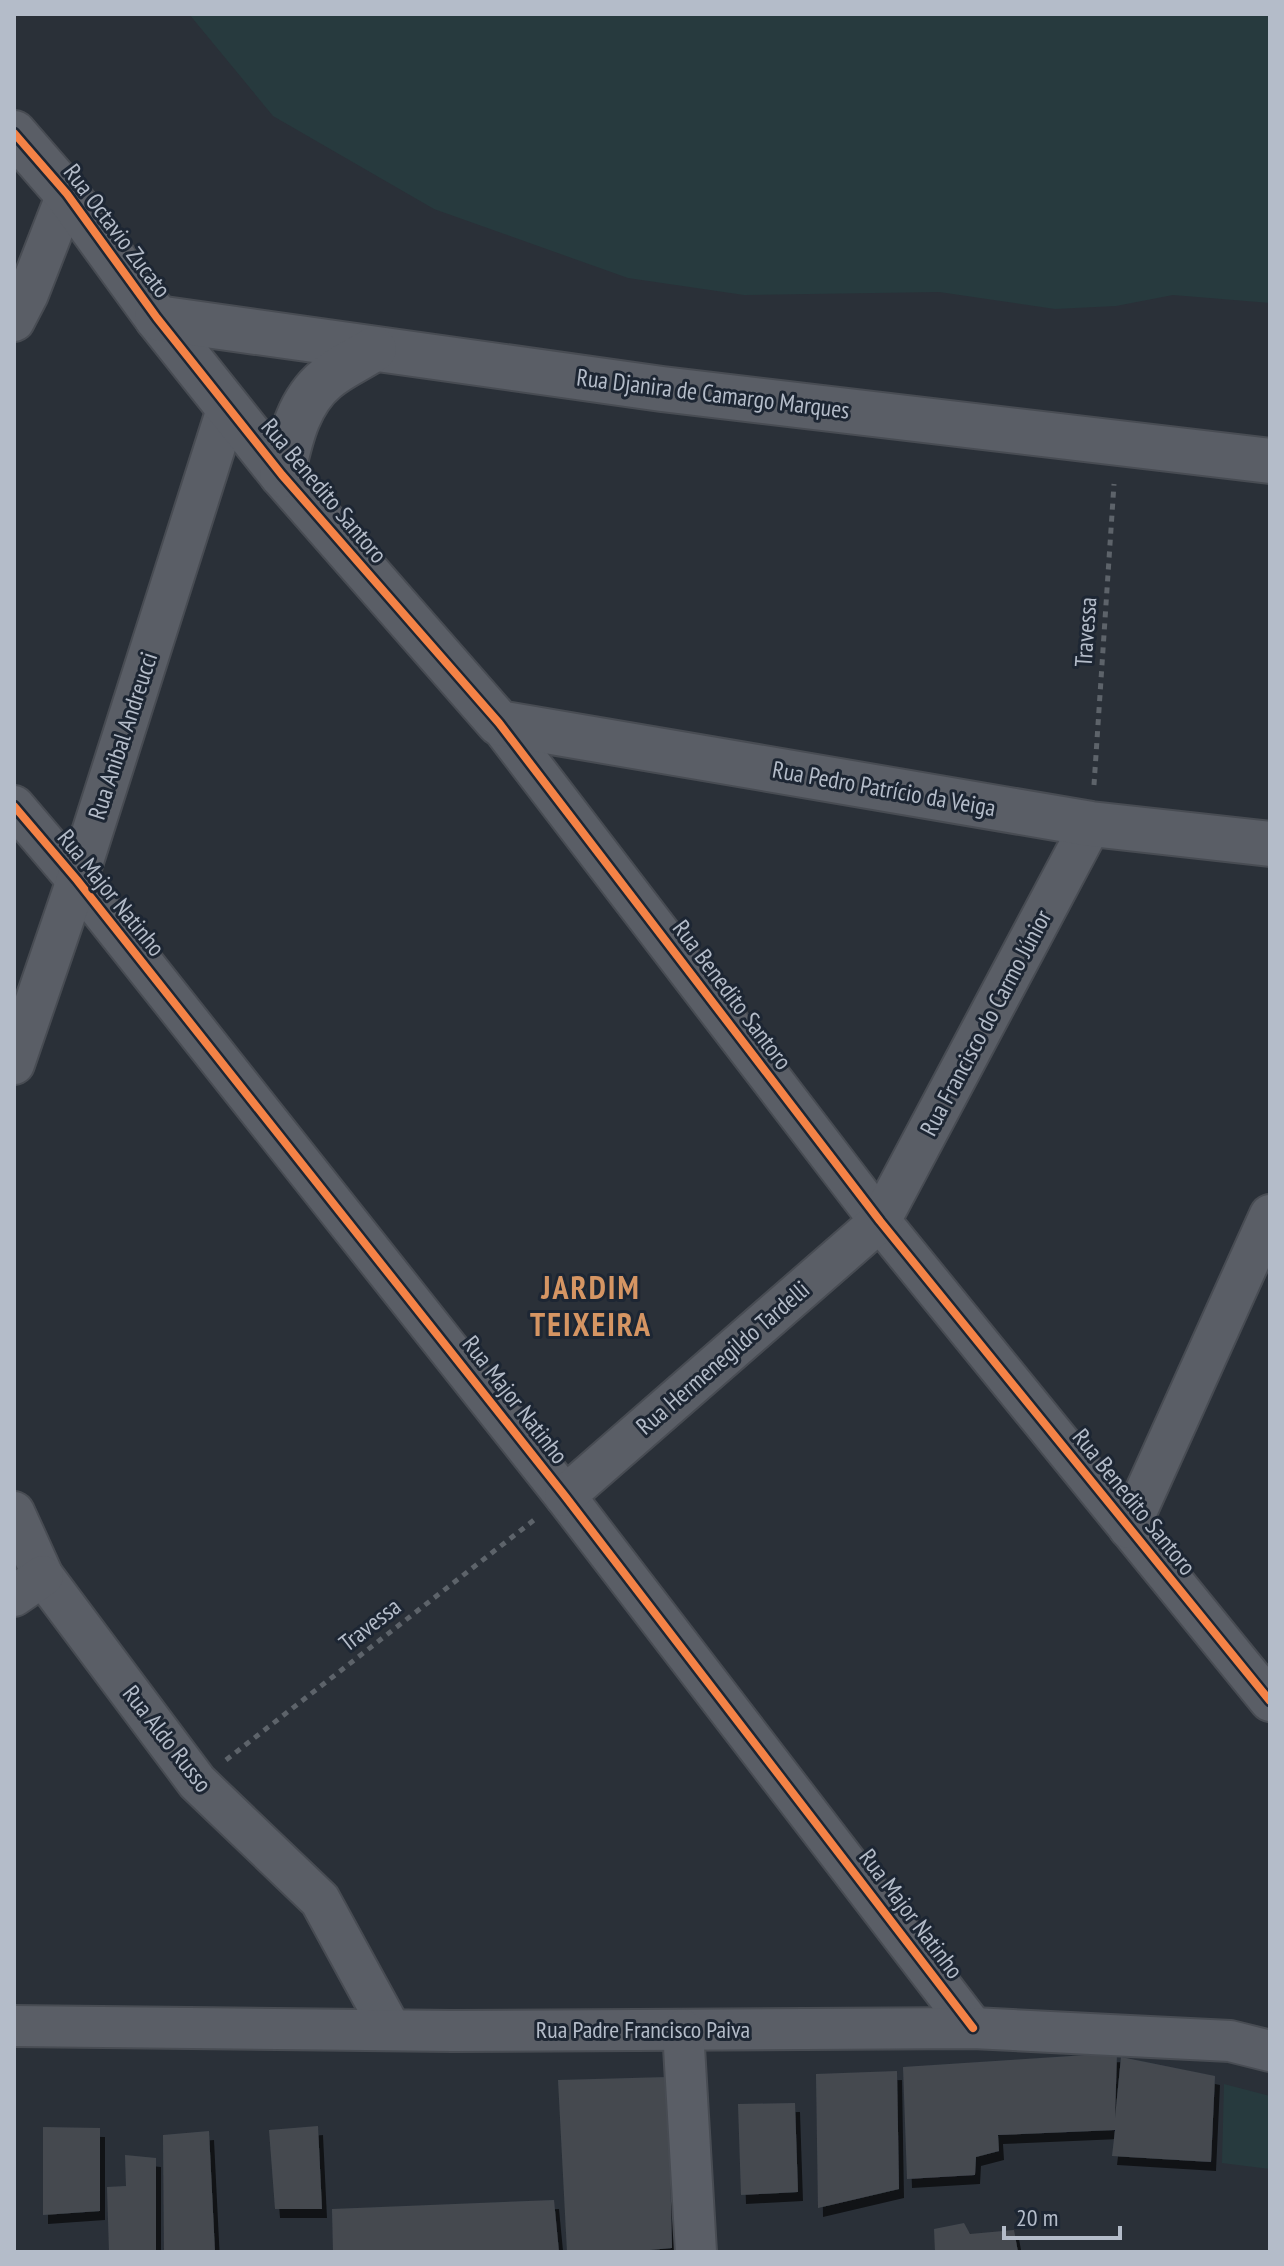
<svg xmlns="http://www.w3.org/2000/svg" width="1284" height="2266" viewBox="0 0 1284 2266" font-family="'PT Sans Narrow',sans-serif">
	<defs>
		<filter id="shadow"><feDropShadow dx="5" dy="9" stdDeviation="0" flood-color="#0009"/></filter>
	</defs>
	<rect width="100%" height="100%" fill="#2a3038"/>
	<g fill="#273a3e">
		<path d="M189,14H1270V303L1173,295L1116,306L1055,309L939,292L744,295L628,278L434,209L273,116Z"/>
		<path d="M1224,2084L1270,2096V2169L1222,2163Z"/>
	</g>
	<g fill="#444950" filter="url(#shadow)">
		<path d="M1117,2053L1115,2118L1121,2057L1215,2076L1211,2162L1112,2156L1115,2130L998,2135L999,2151L976,2157L975,2175L907,2179L903,2067Z"/>
		<path d="M897,2071L899,2189L818,2208L816,2074Z"/>
		<path d="M668,2077L672,2248L628,2252H567L558,2080Z"/>
		<path d="M795,2103L798,2192L741,2195L738,2104Z"/>
		<path d="M318,2126L322,2209H275L269,2130Z"/>
		<path d="M43,2127L100,2128V2211L43,2215Z"/>
		<path d="M209,2131L215,2252H164L163,2135Z"/>
		<path d="M125,2155L156,2158V2252H109L107,2187L126,2186Z"/>
		<path d="M554,2200L559,2252H333L332,2209Z"/>
		<path d="M964,2223L970,2234L1014,2230L1018,2252H935L934,2229Z"/>
	</g>
	<g fill="none" stroke-linecap="round" stroke-linejoin="round">
		<g stroke="#484c53" stroke-width="44">
			<g id="minor">
				<path d="M14,321L28,294L67,194"/>
				<path d="M499,723L880,1221L1270,1701"/>
				<path d="M14,806L77,880L565,1496L973,2028"/>
				<path d="M14,1064L77,880L228,406"/>
				<path d="M565,1496L880,1221L1091,824"/>
				<path d="M14,1512L43,1576L197,1782L320,1900L391,2030"/>
				<path d="M1129,1528L1270,1215"/>
				<path d="M14,1596L43,1576"/>
				<path d="M14,2026L452,2031L973,2028L1230,2041L1270,2051"/>
				<path d="M683,2030L696,2252"/>
			</g>
		</g>
		<g stroke="#484c53" stroke-width="48">
			<g id="tertiary">
				<path d="M14,133L67,194L157,318L282,475L499,723L1091,824L1270,844"/>
				<path d="M157,318L662,389L1270,461"/>
				<path d="M282,475C290,441 297,403 326,379C340,367 359,359 374,349"/>
			</g>
		</g>
		<g stroke="#5d636a" stroke-width="5" stroke-dasharray="6 6" stroke-linecap="butt">
			<path d="M1094,785L1114,484"/>
			<path d="M226,1760L534,1520"/>
		</g>
		<use href="#minor" stroke="#5a5e66" stroke-width="40"/>
		<use href="#tertiary" stroke="#5a5e66" stroke-width="44"/>
		<g stroke="#1d2633" stroke-width="13">
			<g id="cycleway">
				<path d="M14,133L67,194L157,318L282,475L499,723L880,1221L1270,1701"/>
				<path d="M14,806L77,880L565,1496L973,2028"/>
			</g>
		</g>
		<use href="#cycleway" stroke="#f48246" stroke-width="8"/>
	</g>
	<g text-anchor="middle" stroke-width="6" stroke-linejoin="round" paint-order="stroke">
		<g font-size="24" fill="#b4bcc9" stroke="#1d2633">
			<text transform="translate(117 231) rotate(53)" y="8">Rua Octavio Zucato</text>
			<text transform="translate(713 394) rotate(7)" y="8">Rua Djanira de Camargo Marques</text>
			<text transform="translate(324 491) rotate(50)" y="8">Rua Benedito Santoro</text>
			<text transform="translate(1086 632) rotate(-86)" y="8">Travessa</text>
			<text transform="translate(123 736) rotate(-72)" y="8">Rua Anibal Andreucci</text>
			<text transform="translate(884 789) rotate(10)" y="8">Rua Pedro Patrício da Veiga</text>
			<text transform="translate(111 893) rotate(51)" y="8">Rua Major Natinho</text>
			<text transform="translate(732 995) rotate(53)" y="8">Rua Benedito Santoro</text>
			<text transform="translate(986 1023) rotate(-62)" y="8">Rua Francisco do Carmo Júnior</text>
			<text transform="translate(723 1358) rotate(-41)" y="8">Rua Hermenegildo Tardelli</text>
			<text transform="translate(515 1400) rotate(52)" y="8">Rua Major Natinho</text>
			<text transform="translate(1134 1502) rotate(51)" y="8">Rua Benedito Santoro</text>
			<text transform="translate(370 1625) rotate(-38)" y="8">Travessa</text>
			<text transform="translate(167 1739) rotate(52)" y="8">Rua Aldo Russo</text>
			<text transform="translate(911 1914) rotate(53)" y="8">Rua Major Natinho</text>
			<text x="643" y="2038">Rua Padre Francisco Paiva</text>
		</g>
		<g font-size="32" font-weight="bold" letter-spacing="2" fill="#d59563" stroke="#1d2633">
			<text x="591" y="1299">JARDIM<tspan x="591" dy="37">TEIXEIRA</tspan></text>
		</g>
	</g>
	<rect width="1284" height="2266" fill="none" stroke="#b4bcc9" stroke-width="32"/>
	<path d="M1004 2226v12h116v-12" fill="none" stroke="#b4bcc9" stroke-width="4"/>
	<text x="1016" y="2226" font-size="24" fill="#b4bcc9" stroke="#1d2633" stroke-width="6" paint-order="stroke">20 m</text>
</svg>
